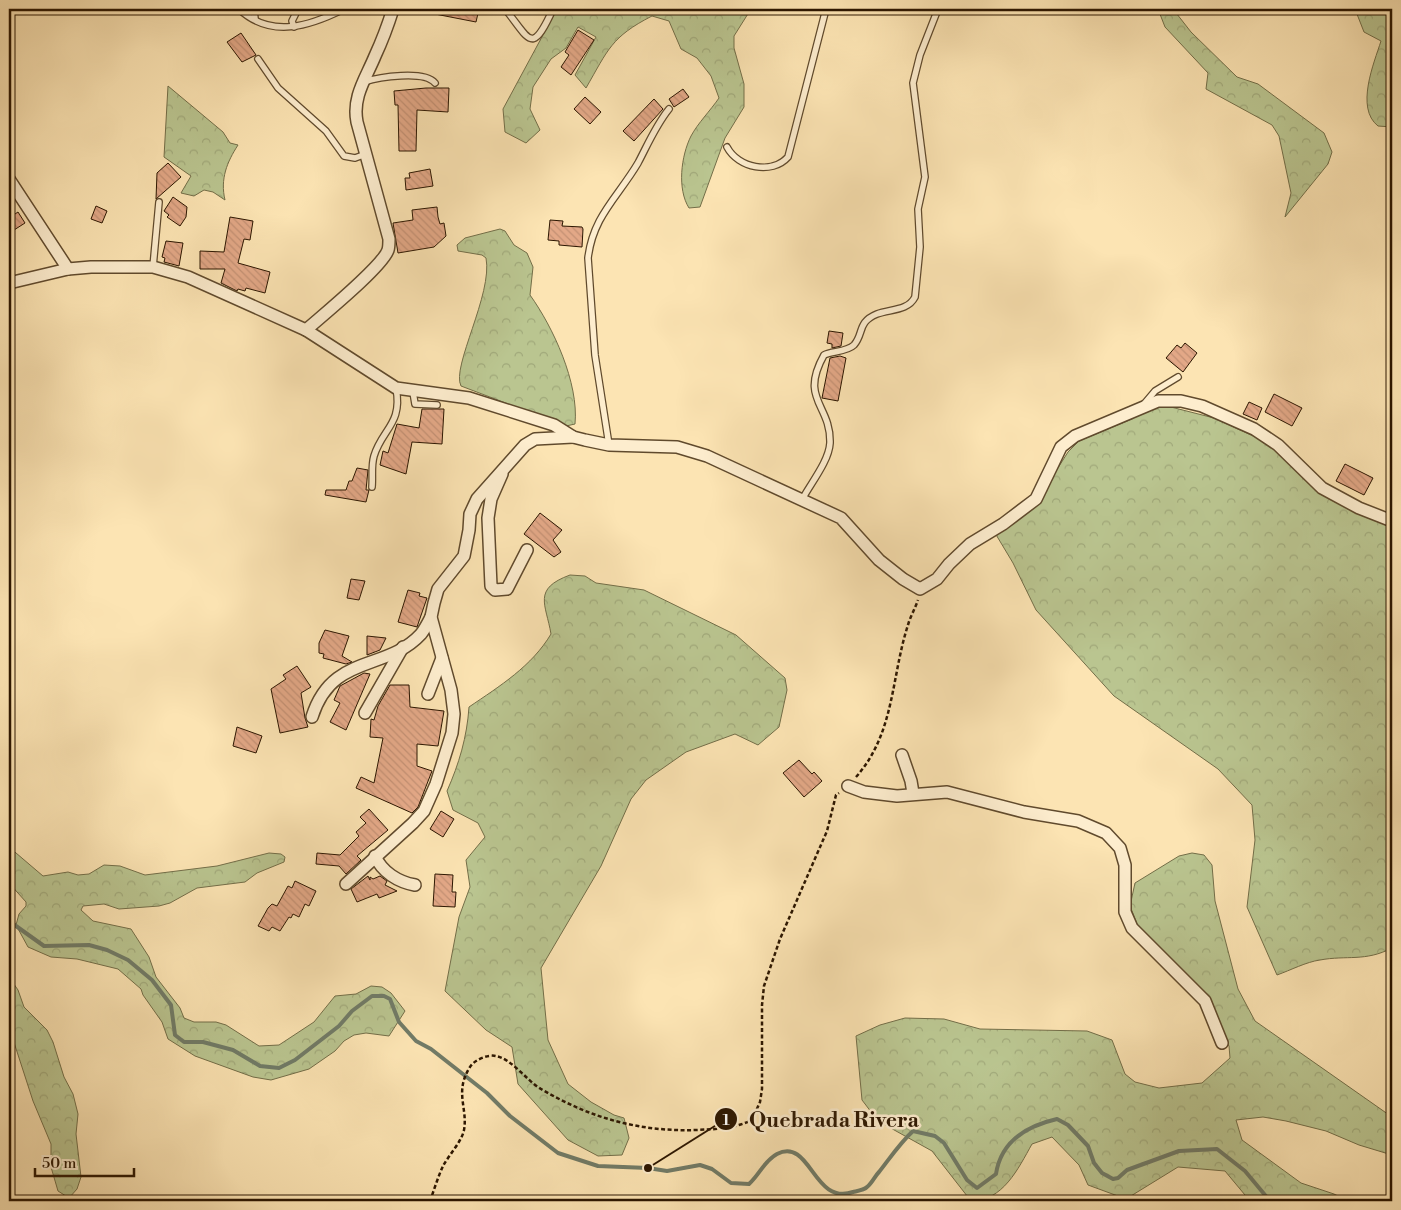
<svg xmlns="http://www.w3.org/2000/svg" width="1401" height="1210" viewBox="0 0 1401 1210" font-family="'Libre Bodoni',serif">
	<defs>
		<pattern id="forest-crowns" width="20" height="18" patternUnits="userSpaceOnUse" patternTransform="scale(1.25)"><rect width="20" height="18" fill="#bac590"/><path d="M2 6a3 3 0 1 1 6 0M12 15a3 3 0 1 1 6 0" fill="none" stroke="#a0a87a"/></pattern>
		<pattern id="building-back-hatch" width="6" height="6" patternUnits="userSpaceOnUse" patternTransform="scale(1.25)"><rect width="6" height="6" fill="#e3a887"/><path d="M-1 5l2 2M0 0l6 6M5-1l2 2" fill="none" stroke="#c39073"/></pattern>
	</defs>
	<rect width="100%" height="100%" fill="#fce4b3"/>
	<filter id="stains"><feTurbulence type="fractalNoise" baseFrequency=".004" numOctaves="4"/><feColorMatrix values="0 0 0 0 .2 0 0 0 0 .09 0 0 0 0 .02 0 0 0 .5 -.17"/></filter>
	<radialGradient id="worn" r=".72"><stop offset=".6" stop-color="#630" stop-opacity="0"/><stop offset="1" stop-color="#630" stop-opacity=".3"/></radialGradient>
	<g fill="url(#forest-crowns)" stroke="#736e48">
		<path d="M557,9H751L734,36V48L744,84V107L725,138L700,207L689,208C677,189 681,156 691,136C698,123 710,111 719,98L711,76L697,58L681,49L669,21L652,16C611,37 608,50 586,88L575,75L596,37L578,27L566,48L551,59L533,87L530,109L540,130L526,143L505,132L503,109Z"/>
		<path d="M1158,9H1173L1191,32L1237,77L1258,84L1324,133L1332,152L1328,164L1285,217L1291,193L1279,136L1272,125L1206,89L1208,73L1165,27Z"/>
		<path d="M1355,9H1392V127L1378,126C1355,108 1374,63 1381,41L1364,32Z"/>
		<path d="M168,86L223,132L230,143L238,145C227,162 220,179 225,200L213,192L204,190L194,196L181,193L191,176L164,157Z"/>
		<path d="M500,229L505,231L514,245L527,253L533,267L530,295C553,327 579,383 575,424L566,426L461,386C451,367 493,294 486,258L482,255L458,251L457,245L465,238Z"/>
		<path d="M1167,406L1214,418L1262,440L1392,529V948C1365,962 1347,955 1320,960C1306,962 1291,970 1277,975L1247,907L1255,840L1252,805L1218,769L1114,696L1036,610L1013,563L995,533L1051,479L1068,452L1079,441L1132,419L1148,409Z"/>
		<path d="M570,575L585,576L596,583L644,590L736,635L785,678L787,690L779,727L758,745L735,734L686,752L646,780L631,799L601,866L541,968L548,1040L568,1084L591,1102L614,1115L624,1118L629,1138L622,1155L598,1156L568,1140L518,1084L512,1047L486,1030L445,991L459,917L470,887L466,860L485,837L478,823L453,810L447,791C459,764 467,737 469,707C500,686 532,666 551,634C546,604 532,589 570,575Z"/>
		<path d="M9,847L43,876L68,872L78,875L89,874L104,865L120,866L145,875L217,866L269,853L281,854L285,857L284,862L257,873L245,882L197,888L170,903L159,906L119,909L104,904L83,906L81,910L93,921L131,929L149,957L156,977L180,1008L184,1018L194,1022H216L226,1025L259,1046L279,1045L314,1022L335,996L356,994L371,986L382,987L391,993L405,1011L389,1036L366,1033L354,1035L344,1041L335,1051L309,1069L271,1080L253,1077L195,1056L168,1039L162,1022L143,995L141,989L118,969L77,959L51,957L28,947L16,925L19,914L26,906V902L9,883Z"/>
		<path d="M1192,853L1204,855L1212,865L1215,901L1238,989L1255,1021L1392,1117V1155L1359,1145L1326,1131L1286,1121L1263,1117L1236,1120L1242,1140L1301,1183L1334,1194L1348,1201H1250L1225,1171L1178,1167L1126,1199L1088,1185L1079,1165L1052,1137L1032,1144C1018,1169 1003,1201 971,1201L932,1151L878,1121L862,1100L856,1036L880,1025L905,1018L944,1019L980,1029L1087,1031L1112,1040L1125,1074L1135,1082L1159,1088L1202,1083L1230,1058L1229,1046L1205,1004L1144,941L1130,906L1135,883L1179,856Z"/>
		<path d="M9,977L18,990L24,1007L47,1030L53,1042L64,1077L73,1094L78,1114L76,1134L81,1177L77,1189L69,1198L58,1191L51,1167V1144L33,1101L9,1027Z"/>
	</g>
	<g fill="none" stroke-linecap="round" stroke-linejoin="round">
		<path stroke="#717b67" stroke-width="4" d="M9,921L44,946L89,945L107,950L128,960L152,980L171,1005L175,1035L184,1042H203L233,1050L260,1066L279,1068L295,1060L339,1026L352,1011L372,996H384L390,999L399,1022L416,1041L431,1049L487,1093L510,1116L558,1153L598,1166L648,1168L667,1171L700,1165L712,1169L731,1183L749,1184C760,1174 764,1161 777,1154C811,1137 813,1206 853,1192C857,1191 864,1190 867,1187C872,1183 875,1176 879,1172C890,1158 900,1143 913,1131L935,1136L944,1143L967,1180L977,1188L996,1174C1001,1141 1026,1126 1057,1119L1068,1125L1088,1146L1094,1163L1102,1173L1113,1179L1118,1178L1127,1170L1179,1151L1217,1149L1245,1171L1270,1201"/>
	</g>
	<g fill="url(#building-back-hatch)" stroke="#2c1600">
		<path d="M436,9H479L476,22L435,14Z"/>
		<path d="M578,30L594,40L571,75L561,67L569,55L565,52Z"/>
		<path d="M241,33L256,55L242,62L227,42Z"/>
		<path d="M426,88H449L448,112L417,110L416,151H399L398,105H395L394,91Z"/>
		<path d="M683,89L689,97L674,107L669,99Z"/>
		<path d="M585,97L601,112L590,124L574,109Z"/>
		<path d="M654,99L663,109L634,141L623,131Z"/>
		<path d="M168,163L181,177L156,199L157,173Z"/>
		<path d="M430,169L433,186L406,190L405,178H410L409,173Z"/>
		<path d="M173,197L187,207L186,217L180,226L167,217L169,215L164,211Z"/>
		<path d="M96,206L107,211L102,223L91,219Z"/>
		<path d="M437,207L438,217L440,224L444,223L446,236L434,247L398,253L393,223L413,220L412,210Z"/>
		<path d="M18,212L25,223L14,230L9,223V218Z"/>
		<path d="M230,217L253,221L250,240L244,239L238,263L270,272L265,293L246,288L245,291L238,289L237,291L221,283L225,269H200V251L224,252Z"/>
		<path d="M550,220L563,221L562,226L582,227L583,229L582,247L559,245V241L548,240Z"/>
		<path d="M166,241L183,243L179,266L164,262L165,258L162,257Z"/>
		<path d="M829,331L843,333L841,346L832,348V344L827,343Z"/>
		<path d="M1185,343L1197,353L1183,372L1166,358L1177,345L1181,348Z"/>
		<path d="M840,356L846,358L838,401L822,398L830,358Z"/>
		<path d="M1274,394L1302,408L1292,426L1265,412Z"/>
		<path d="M1249,402L1262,408L1257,420L1243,414Z"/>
		<path d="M422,409H444L442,444L412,442L406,474L380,465L383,451L388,453L397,424L419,428Z"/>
		<path d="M1345,464L1373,478L1364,495L1336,481Z"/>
		<path d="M357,468L368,470L366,490H369L366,502L325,495L326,490H346L349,481H352Z"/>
		<path d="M540,513L562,530L553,540L561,552L554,557L524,534Z"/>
		<path d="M351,579L365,581L359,600L347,598Z"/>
		<path d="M408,590L420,593L419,596L427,598L417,627L398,622Z"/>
		<path d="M325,630L349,636L342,656L352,662L346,664L323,658L324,654L319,653V643Z"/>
		<path d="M367,636L386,638L380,650L367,655Z"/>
		<path d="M297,666L311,687L301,693L305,718L308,727L280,733L271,689L286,679L283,675Z"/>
		<path d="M364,673L370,674L346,730L330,722L340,703L334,700L340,686Z"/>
		<path d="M390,685H409L410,707L444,711L438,746L417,744V766L432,771L418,807L412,813L356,788L361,777L374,783L383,738L370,737L371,719L374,720L378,706Z"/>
		<path d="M237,727L262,736L256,753L233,746Z"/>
		<path d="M799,760L812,774L814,772L822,781L804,797L783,773Z"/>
		<path d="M369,809L388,830L357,856L361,860L346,874L339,866L316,864L317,853L340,855L359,836L356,832L366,823L360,817Z"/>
		<path d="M441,811L454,819L443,837L430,829Z"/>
		<path d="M435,874L453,875L452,892H456L455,907L433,906Z"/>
		<path d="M368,876L370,880V877L373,879L380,876L387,881L385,885L397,891L379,898L377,894L357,902L351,889Z"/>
		<path d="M295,881L316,891L309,906L305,904L299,917L293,914L291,918L289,917L280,931L272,927L269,931L258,926L268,908L272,904L277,906L288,886L292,888Z"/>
	</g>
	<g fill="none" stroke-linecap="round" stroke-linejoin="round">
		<g stroke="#604a2d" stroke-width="8">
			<g id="lane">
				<path d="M239,9C271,39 310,26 344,9"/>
				<path d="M254,9L255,19"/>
				<path d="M505,9C530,39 531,57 553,9"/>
				<path d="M294,27L292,21L298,9"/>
				<path d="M258,59L278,88L326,131L344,156L355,158L366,154"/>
				<path d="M364,82C379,77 424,70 435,83"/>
				<path d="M727,147C738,168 772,175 788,157L826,9"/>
				<path d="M153,267L159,202"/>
				<path d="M413,392L415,404L437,405"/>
				<path d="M1144,404L1155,391L1178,377"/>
				<path d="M609,445L595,355L588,258C593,216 618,197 638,163C648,144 656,125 669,109"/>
				<path d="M372,487C373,476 371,466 374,456C382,429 403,424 396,388"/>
				<path d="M803,498C811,483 829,461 830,443C831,404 799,400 824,355C832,351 847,352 854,345C864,334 857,322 877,314C890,309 908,311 915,297L920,247L918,209L925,177L913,83L920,55L938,9"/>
			</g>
		</g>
		<g stroke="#604a2d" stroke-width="14">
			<g id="street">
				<path d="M9,179L68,269"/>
				<path d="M9,283L68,269L91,267H153L188,277L306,330L396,388L469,398L554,425L573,437L585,440L609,445L677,447L707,456L841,518L879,560L903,579L920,589L937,579L949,564L970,544L1003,524L1036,499L1061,447L1075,436L1158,401H1181L1202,406L1254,429L1278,445L1322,488L1359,508L1392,521"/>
				<path d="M306,330C323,315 382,267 388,250C389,247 389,242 389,239L357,122C352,97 366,78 375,56C382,41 388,25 393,9"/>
				<path d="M502,474L491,499L488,518L491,586L495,590L507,589L527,550"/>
				<path d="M428,694L442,658"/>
				<path d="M365,713L403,647"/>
				<path d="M312,717C332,653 386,672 421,634C425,629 428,623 431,617"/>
				<path d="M902,755L911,781L913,793"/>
				<path d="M848,786L864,792L897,796L947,792L1024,812L1078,821L1106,833L1120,848L1125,865V912L1132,928L1205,1001L1222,1043"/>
				<path d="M375,856C382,872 398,882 415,885"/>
				<path d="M346,884L413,823L424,811L436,784L452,733L454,714L451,690L431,617L434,603L438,589L464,556L469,530L470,514L477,499L525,445L535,439L573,437"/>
			</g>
		</g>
		<g stroke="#2c1600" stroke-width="2.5" stroke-dasharray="4 2.5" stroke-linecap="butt">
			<path d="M856,777C895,733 891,677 908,625C910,617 915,609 918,600"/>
			<path d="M430,1201C434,1190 438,1177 443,1166C449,1155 462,1141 464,1130C468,1108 454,1092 470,1067C474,1060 488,1054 496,1056C512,1059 527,1081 541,1089C590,1118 640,1132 696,1130C717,1129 733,1129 752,1120L760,1102L762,1089V1005L764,986L780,939L827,831L836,795L839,793"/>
		</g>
		<use href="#lane" stroke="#fdedce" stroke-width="5.5"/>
		<use href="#street" stroke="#fdedce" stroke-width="11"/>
	</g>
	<path fill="none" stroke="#2c1600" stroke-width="2" d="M648 1168L726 1119"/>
	<g fill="#2c1600" stroke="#fdedce" stroke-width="2">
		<circle cx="648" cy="1168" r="5"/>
		<circle cx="726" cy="1119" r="12"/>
	</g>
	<g font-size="15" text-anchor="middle" font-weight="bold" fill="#fff">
		<text x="726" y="1125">1</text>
	</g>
	<g font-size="21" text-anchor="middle" font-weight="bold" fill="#2c1600" stroke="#fdedce" stroke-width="5" stroke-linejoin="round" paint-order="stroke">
		<text x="834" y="1127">Quebrada Rivera</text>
	</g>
	<rect width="1401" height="1210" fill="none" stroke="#fce4b3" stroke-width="30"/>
	<rect x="10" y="10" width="1381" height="1190" fill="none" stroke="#2c1600" stroke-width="2.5"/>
	<rect x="15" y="15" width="1371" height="1180" fill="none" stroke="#2c1600"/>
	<path d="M35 1168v8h99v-8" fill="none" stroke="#2c1600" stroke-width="2.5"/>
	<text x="42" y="1168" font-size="15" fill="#2c1600" stroke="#fdedce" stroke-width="4" paint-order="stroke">50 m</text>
	<rect width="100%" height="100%" filter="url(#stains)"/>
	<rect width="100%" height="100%" fill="url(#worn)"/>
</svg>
